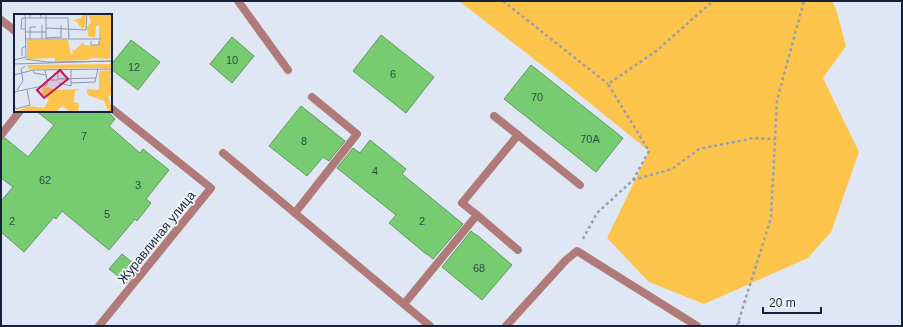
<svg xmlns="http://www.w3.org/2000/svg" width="903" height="327" viewBox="0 0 903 327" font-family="Arial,sans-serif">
	<rect width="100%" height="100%" fill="#dfe7f5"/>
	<path fill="#fdc44c" d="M459,1H832L836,9L846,46L823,78L859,152L831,232L808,258L704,304L649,282L607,238L649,151L565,83Z"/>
	<g fill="#77cc71" stroke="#60985b">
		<path d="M381,35L434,77L406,113L353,71Z"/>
		<path d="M232,37L254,56L232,83L210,64Z"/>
		<path d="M131,40L160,62L138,90L111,69V65Z"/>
		<path d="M531,65L623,138L596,172L504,99Z"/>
		<path d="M301,106L345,141L329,161L323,157L307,176L269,146Z"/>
		<path d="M36,111H107L115,119L109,126L140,153L143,149L169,170L146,199L151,203L137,221L135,219L109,250L62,211L56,219L54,217L24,252L1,232V201L13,187L1,178V140L5,138L28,157L54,125Z"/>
		<path d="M370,140L406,169L402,174L463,224L433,259L427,254H426L389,223L396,215L337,168L353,148L360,153Z"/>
		<path d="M471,231L476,235H477L512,265L482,300L442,267Z"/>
		<path d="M122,254L139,268L127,283L109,269Z"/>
	</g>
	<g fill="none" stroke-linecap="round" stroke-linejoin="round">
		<g stroke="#959fb2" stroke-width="2.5" stroke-dasharray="3 3" stroke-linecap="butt">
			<path d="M503,1L608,84"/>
			<path d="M633,180L649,151L608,84L655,52L713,1"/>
			<path d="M583,239L597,213L633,180L672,169L699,149L754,138L775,139"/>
			<path d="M738,321L743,326"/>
			<path d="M737,326L771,218L777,100L804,1"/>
		</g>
		<g stroke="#b07a78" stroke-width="8">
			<path d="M494,116L518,135"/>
			<path d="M1,135L20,111"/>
			<path d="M295,213L357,134L312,97"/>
			<path d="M477,215L518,250"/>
			<path d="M404,304L477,215L462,203L518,135L580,185"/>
			<path d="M506,326L566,260L577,251L697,326"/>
		</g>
		<g stroke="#b07a78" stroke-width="8">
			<path d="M238,1L288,70"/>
			<path d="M1,20L15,31"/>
			<path d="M223,153L430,326"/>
			<path d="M99,326L211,188L111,108"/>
		</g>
	</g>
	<g text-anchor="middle" stroke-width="3.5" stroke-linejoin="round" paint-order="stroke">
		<g font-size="11" fill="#2d4c49">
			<text x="232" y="64">10</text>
			<text x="134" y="71">12</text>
			<text x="393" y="78">6</text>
			<text x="537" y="101">70</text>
			<text x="84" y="140">7</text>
			<text x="590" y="143">70А</text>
			<text x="304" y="145">8</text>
			<text x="375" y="175">4</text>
			<text x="45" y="184">62</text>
			<text x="138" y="189">3</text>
			<text x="107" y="218">5</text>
			<text x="12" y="225">2</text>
			<text x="422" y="225">2</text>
			<text x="479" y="272">68</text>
		</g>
		<g font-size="13" fill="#14223c" stroke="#f4f4f4">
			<text transform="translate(156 237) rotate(-51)" y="5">Журавлиная улица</text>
		</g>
	</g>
	<g transform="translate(14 14)">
		<rect width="98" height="98" fill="#dfe7f5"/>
		<path d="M68,0H72L71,13L68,15L62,7H57L67,4ZM74,0H98L96,45L79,44L72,46L41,47V44L13,45V26H54L57,40L59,39L57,35L60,37L69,28L70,31L85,32V12H82L81,24L74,22L73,13L77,8ZM98,50V54L15,55L13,51ZM98,56L96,61L98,81L94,82L98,96L95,98L90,87L74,81L73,78V75L85,76V57ZM29,72L44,76L65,75L61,77L60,87H58L65,90L64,98H57L48,92L42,98H0L16,92L30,94L35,85L28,80Z" fill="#fdc44c"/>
		<path fill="none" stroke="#8e98ab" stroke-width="1" d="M0,4V20M16,4V1L22,0L27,1V4M28,11V25M47,11V24M32,14L72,16L73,0M11,15H7L8,4H54L55,25M11,18H32M32,24L47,23M12,25H87M16,25V13H22M32,25V0M77,27V31H85V27M8,42V34L12,32M11,45L34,48L98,47M0,46L12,43L11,0M0,50L98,47M19,56L20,59L32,61M31,56L33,66H44M44,56V65L82,64M0,61L19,56L98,55M45,69L57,72V56M57,69L81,68L84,55M3,76L9,67L7,55L11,52M0,78L33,71V66M0,91L2,95L16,91L13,76"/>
		<path fill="#c2185b" fill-opacity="0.15" stroke="#c2185b" stroke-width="2" d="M46,56L54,65L30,84L23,76Z"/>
		<rect width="98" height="98" fill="none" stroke="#14223c" stroke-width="2"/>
	</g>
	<rect width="903" height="327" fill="none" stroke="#14223c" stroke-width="4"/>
	<path d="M763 307v6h58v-6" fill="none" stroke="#14223c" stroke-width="2"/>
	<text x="769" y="307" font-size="12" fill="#14223c" stroke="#f4f4f4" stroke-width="3" paint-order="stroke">20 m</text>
</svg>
